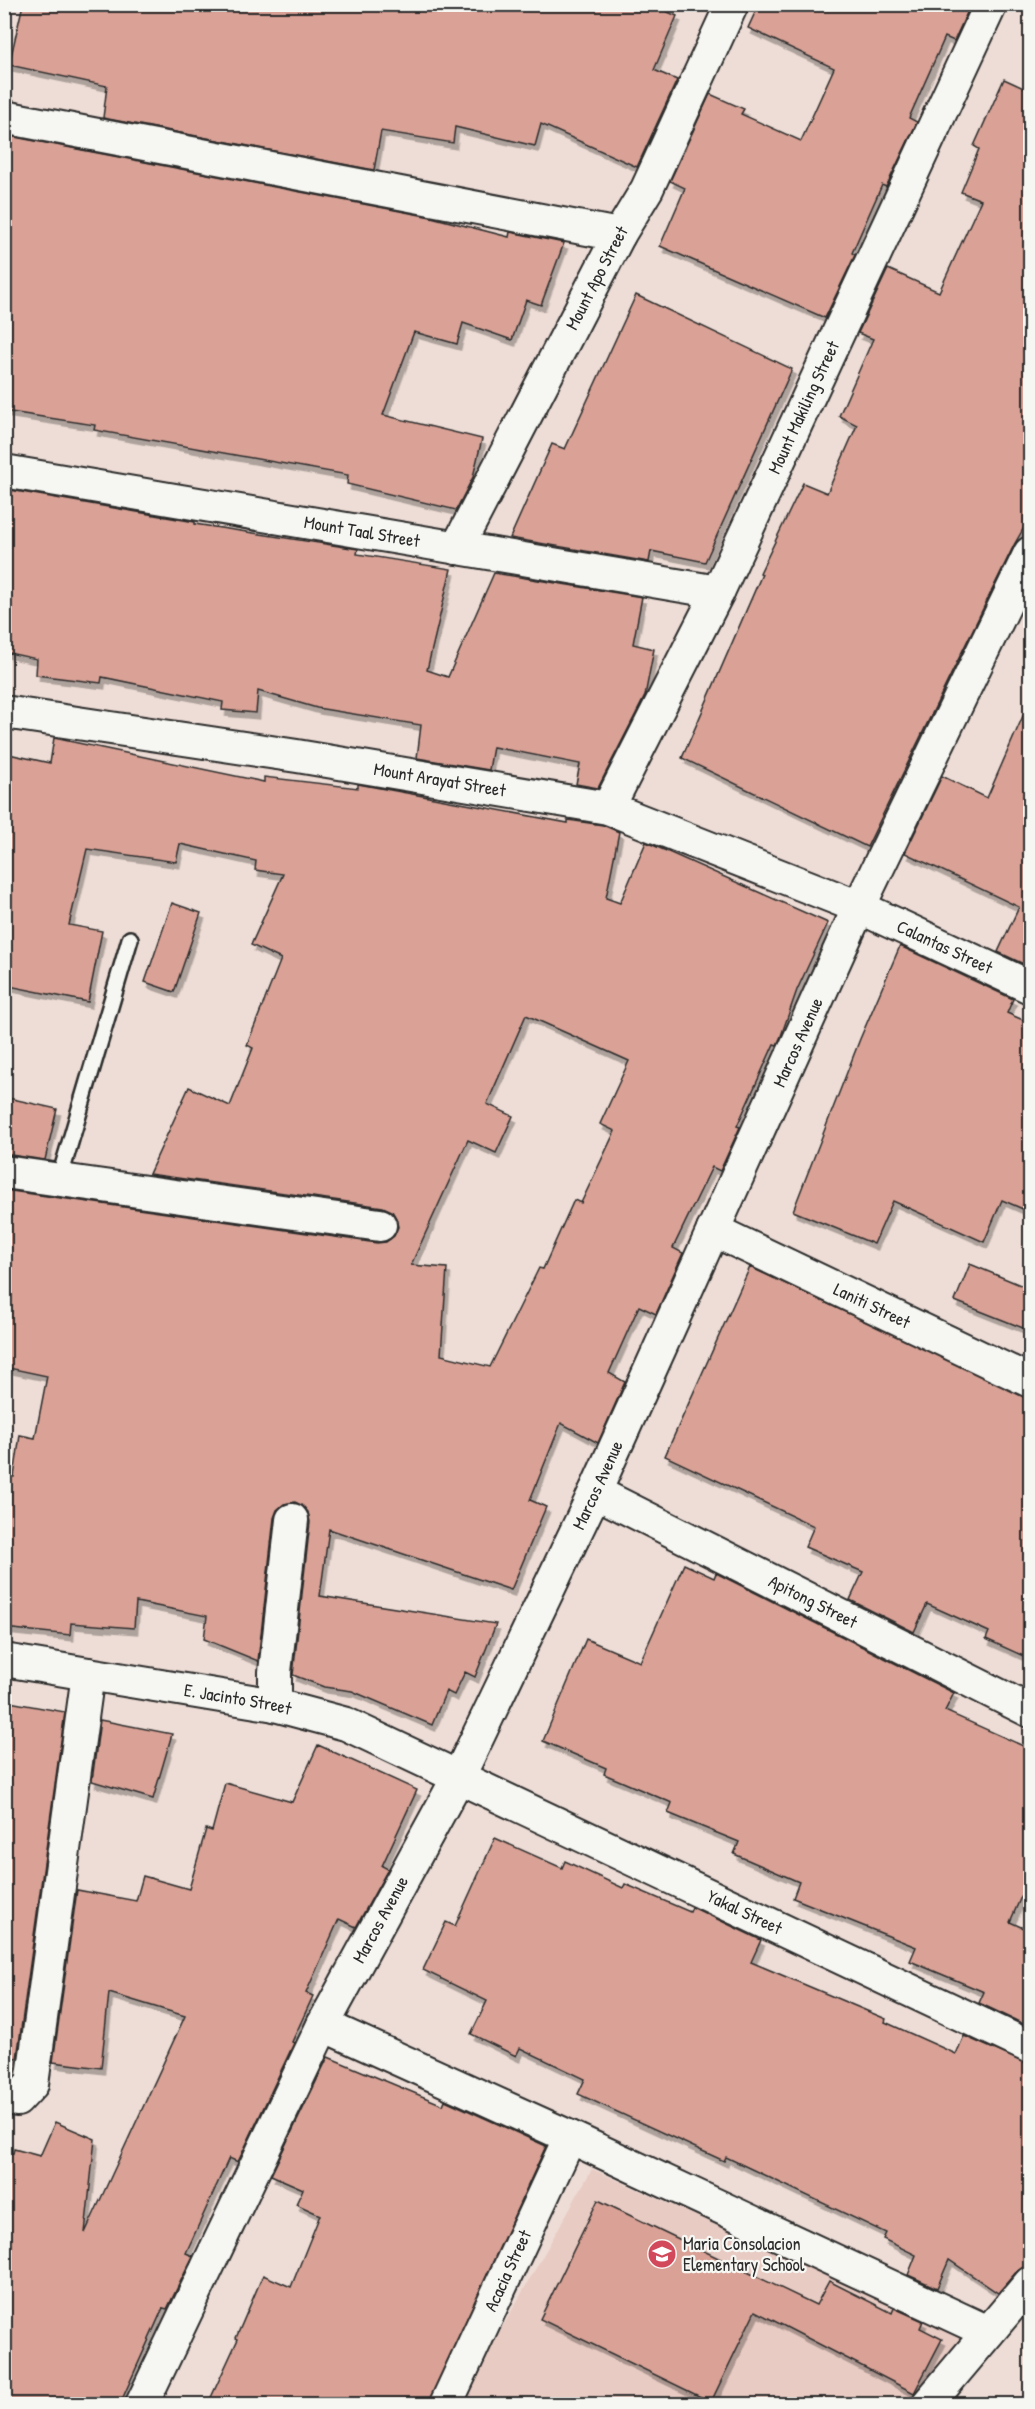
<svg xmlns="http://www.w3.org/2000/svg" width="1035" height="2409" viewBox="0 0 1035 2409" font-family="'Patrick Hand',sans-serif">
	<defs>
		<filter id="shadow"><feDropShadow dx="3.5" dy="6" stdDeviation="0" flood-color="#0004"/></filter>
	</defs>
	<rect width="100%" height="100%" fill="#eeddd6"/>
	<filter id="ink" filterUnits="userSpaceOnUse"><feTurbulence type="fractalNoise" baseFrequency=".0167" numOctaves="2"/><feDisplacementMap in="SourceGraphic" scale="12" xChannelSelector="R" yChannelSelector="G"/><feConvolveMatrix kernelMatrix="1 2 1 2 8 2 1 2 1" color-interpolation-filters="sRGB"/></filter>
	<g filter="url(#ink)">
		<path fill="#e8cbc3" d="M592,2169L965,2338L915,2404H459Z"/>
		<g fill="#daa296" stroke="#2b2b2b" stroke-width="1.5" fill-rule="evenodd" filter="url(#shadow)">
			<path d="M23,4H650L677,16L654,70L677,80L637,167L541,124L535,146L455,127L453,143L381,131L374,170L103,118L107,86L9,65Z"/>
			<path d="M759,4H971L954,41L945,37L909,118L917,122L886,187L882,185L852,253L855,255L825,318L660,246L685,188L670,181L710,94L744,109L741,114L801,141L834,68L748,28Z"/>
			<path d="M1004,79L1030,91V517L1014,545L867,847L682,758L762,574L760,573L803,483L827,493L857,425L839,416L873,339L858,333L888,269L939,292L981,200L961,192L979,149L974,146Z"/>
			<path d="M4,135L431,217L509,237L510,232L564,243L541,305L526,300L512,340L463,323L457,344L414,332L383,415L482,439L473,477L456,510L347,484L348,475L94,430L95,425L4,411Z"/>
			<path d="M636,295L792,369L705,562L651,551L649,562L510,538L552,444L565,449Z"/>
			<path d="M4,489L195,522V524L358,549L357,554L451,569L427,670L448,677L494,573L642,597L633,644L654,649L645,696L598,788L576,784L580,764L493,747L489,770L417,758L421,725L317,708L258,691L256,713L222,710L223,702L102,677L101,683L36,675L37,659L4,652Z"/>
			<path d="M1030,700V962L1028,966L998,952L1019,907L905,853L942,776L987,798Z"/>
			<path d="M54,738L264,782V777L358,788V784L568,823V820L603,825L619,832L606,898L620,903L646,842L828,923L797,990L781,1036L777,1045L774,1044L737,1126L740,1127L720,1171L712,1167L673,1248L683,1253L656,1314L639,1306L609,1373L625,1382L598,1443L561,1423L530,1500L546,1507L511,1590L329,1529L320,1596L496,1624L475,1677L465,1672L454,1695L446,1691L432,1725L352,1691L324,1687L293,1675L310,1522L308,1512L303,1506L295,1502L284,1504L277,1510L274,1518L258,1661L204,1639L207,1616L136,1602L134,1628L71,1623L70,1635L4,1628V1516L11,1477H14L20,1435L35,1438L47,1376L4,1367V1190L377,1243L386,1242L394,1236L398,1227L396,1218L392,1211L383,1207L149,1174L189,1087L230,1106L253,1048L247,1045L281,959L251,945L283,874L255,870L256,861L180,844L176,862L87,849L69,925L102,931L88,1002L4,985V753L50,763ZM526,1015L629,1061L600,1124L615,1131L581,1203L574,1200L543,1269L539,1268L490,1367L441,1355L447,1268L411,1265L468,1140L496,1153L513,1116L487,1104Z"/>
			<path d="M172,903L201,913L174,992L145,982Z"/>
			<path d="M900,946L1013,999L1007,1013L1030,1023V1212L1002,1200L984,1242L893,1201L874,1244L793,1211L860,1039Z"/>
			<path d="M4,1097L57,1109L45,1160L4,1154Z"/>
			<path d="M970,1264L1030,1289V1309L1023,1328L955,1301Z"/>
			<path d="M750,1267L1030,1399V1659L986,1639L989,1632L927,1604L914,1632L850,1600L863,1572L805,1547L814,1526L665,1456Z"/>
			<path d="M684,1564L714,1578L716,1573L954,1693L945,1711L1030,1749V1876L1010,1922L1030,1931V2027L979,2003L984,1992L910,1961L916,1947L793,1898L799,1882L734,1854L739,1842L668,1813L672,1803L604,1774L606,1768L543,1741L586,1639L640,1662Z"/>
			<path d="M4,1701L65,1712L17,2058L6,2057L10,2025L4,2024Z"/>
			<path d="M100,1720L172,1734L153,1799L92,1781Z"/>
			<path d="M318,1745L417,1790L382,1866L388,1869L356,1927L339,1919L306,1993L313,1996L292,2042L294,2043L238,2162L229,2158L186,2253L193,2256L167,2309L163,2308L120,2404H4V2151L13,2153L14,2149L40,2156L55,2122L95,2139L85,2233L185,2016L109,1993L101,2068L53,2062L77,1890L136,1901L143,1876L189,1889L206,1829L212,1831L225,1783L292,1802Z"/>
			<path d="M495,1838L562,1868L565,1861L623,1888L625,1884L690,1912L692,1907L761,1940L751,1962L886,2019L885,2022L956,2054L964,2036L1030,2065V2265L1017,2271L998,2293L949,2260L937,2288L908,2275L916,2255L883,2239L886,2233L726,2157L724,2161L578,2094L585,2079L520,2048L516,2056L471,2034L487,2001L423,1970L446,1922L455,1926Z"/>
			<path d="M328,2057L443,2105L445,2100L546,2146L428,2404H208L238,2339L236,2338L263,2275L291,2287L320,2215L296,2204L303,2189L271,2175Z"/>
			<path d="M598,2200L816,2305L829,2281L892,2313L894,2308L923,2321L920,2328L942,2339L914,2393L755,2311L711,2402L540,2319Z"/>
		</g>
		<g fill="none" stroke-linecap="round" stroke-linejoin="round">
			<g stroke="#2b2b2b" stroke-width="20">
				<path id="lane" d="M59,1180L130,939"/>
			</g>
			<g stroke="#2b2b2b" stroke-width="36">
				<g id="street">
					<path d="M4,117L619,235"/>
					<path id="s1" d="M4,471L718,592"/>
					<path id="s2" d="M457,548L619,235L647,189L732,4"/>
					<path id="s3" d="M4,712L297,756L608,808L859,907L1030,987"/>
					<path id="s4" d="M608,808L718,592L991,4"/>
					<path d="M4,1172L380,1225"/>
					<path id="s5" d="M713,1230L1030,1381"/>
					<path id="s6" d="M595,1492L1030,1711"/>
					<path id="s7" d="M4,1660L275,1705L346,1724L1030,2047"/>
					<path d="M275,1705V1672L292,1520"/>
					<path d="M323,2025L570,2137L988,2332"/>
					<path d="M4,2098L17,2100L32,2084L88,1674"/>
					<path id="s8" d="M142,2404L323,2025L459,1776L595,1492L859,907L1030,553"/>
					<path id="s9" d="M446,2404L570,2137"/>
					<path d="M928,2404L1030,2283"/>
				</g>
			</g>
			<use href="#lane" stroke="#f6f6f2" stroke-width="15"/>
			<use href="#street" stroke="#f6f6f2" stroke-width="32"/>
		</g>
	</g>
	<defs>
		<g id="school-disc" transform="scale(1.5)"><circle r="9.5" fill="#d1495b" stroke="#f6f6f2"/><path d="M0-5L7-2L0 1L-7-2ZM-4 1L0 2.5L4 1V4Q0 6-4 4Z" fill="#fff"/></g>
	</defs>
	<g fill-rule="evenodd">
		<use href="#school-disc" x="662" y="2254"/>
	</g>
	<g text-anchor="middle" stroke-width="4.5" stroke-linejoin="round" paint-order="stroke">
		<g font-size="18" fill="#2b2b2b" stroke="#f6f6f2">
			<text dy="6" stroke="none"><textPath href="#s2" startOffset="304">Mount Apo Street</textPath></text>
			<text dy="6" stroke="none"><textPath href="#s4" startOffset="446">Mount Makiling Street</textPath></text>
			<text dy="6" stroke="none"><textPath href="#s1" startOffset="363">Mount Taal Street</textPath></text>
			<text dy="6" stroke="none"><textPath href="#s3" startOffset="441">Mount Arayat Street</textPath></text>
			<text dy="6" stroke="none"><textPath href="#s3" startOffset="976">Calantas Street</textPath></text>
			<text dy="6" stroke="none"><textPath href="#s8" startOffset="1512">Marcos Avenue</textPath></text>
			<text dy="6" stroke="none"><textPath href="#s5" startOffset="176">Laniti Street</textPath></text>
			<text dy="6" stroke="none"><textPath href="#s8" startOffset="1026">Marcos Avenue</textPath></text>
			<text dy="6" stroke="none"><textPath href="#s6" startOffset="244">Apitong Street</textPath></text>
			<text dy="6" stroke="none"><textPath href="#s7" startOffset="237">E. Jacinto Street</textPath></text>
			<text dy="6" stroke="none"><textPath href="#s7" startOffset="789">Yakal Street</textPath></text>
			<text dy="6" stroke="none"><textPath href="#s8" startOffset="540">Marcos Avenue</textPath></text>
			<text dy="6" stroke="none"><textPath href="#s9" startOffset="147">Acacia Street</textPath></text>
		</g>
		<g font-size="18" fill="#2b2b2b" stroke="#f6f6f2" text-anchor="start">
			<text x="683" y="2250">Maria Consolacion<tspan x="683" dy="21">Elementary School</tspan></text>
		</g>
	</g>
	<rect width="1035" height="2409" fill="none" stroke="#f6f6f2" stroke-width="24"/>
	<rect x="12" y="12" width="1011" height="2385" fill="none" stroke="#2b2b2b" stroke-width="2" filter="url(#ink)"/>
</svg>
